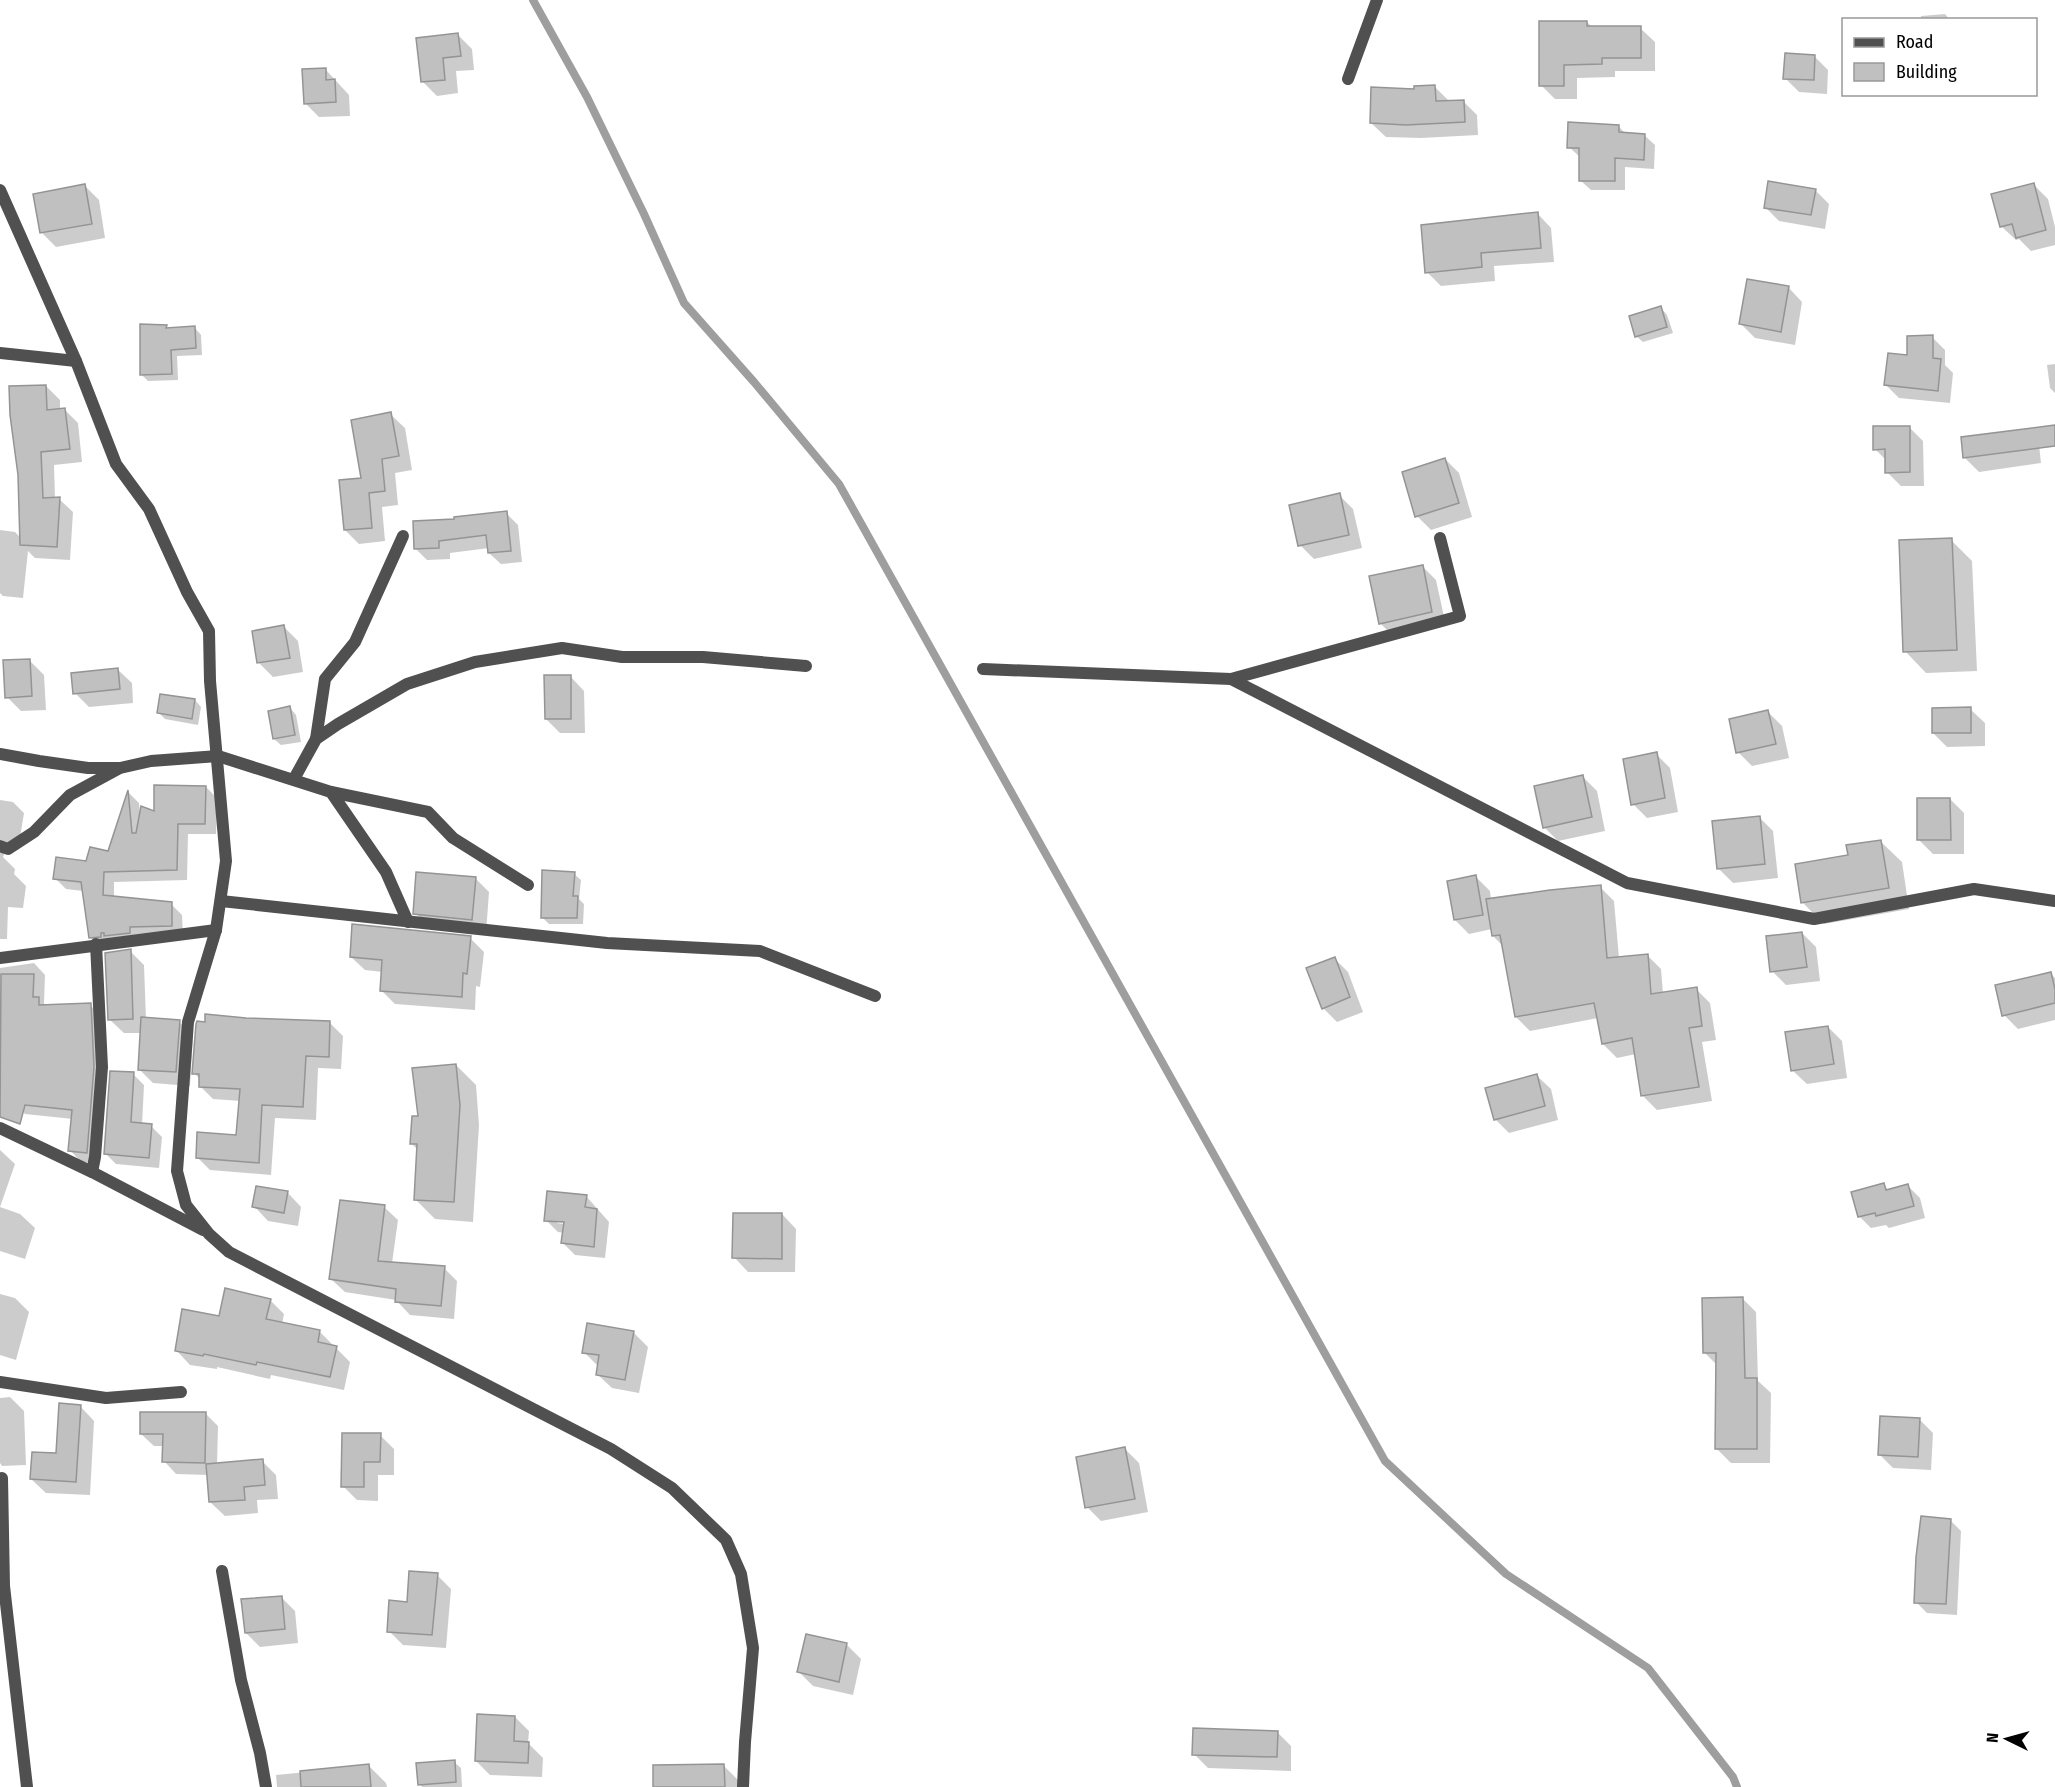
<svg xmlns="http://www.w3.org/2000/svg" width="2055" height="1787" viewBox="0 0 2055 1787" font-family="'Fira Sans Condensed',sans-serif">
	<rect width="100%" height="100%" fill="#fff"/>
	<g fill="#0003" fill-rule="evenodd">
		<path d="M1945,14L1950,20H1921V16Z"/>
		<path d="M1587,22L1592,27L1640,28L1655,42V71H1615V77L1577,78V99H1555L1541,85Z"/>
		<path d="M458,35L472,49L474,70L456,71L458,93L437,96L423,82Z"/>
		<path d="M1814,56L1828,70L1827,94L1799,92L1785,78Z"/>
		<path d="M326,70L349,95L350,116L319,117L305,103Z"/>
		<path d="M1435,87L1449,101H1463L1477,115L1478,135L1421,138L1386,137L1371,123L1416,91Z"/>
		<path d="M1619,127L1626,134L1644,135L1655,145L1654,169L1625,167V190H1591L1580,180V157L1569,147Z"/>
		<path d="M2034,185L2048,199L2055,227V245L2031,251L2019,239L2016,240L2001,226Z"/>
		<path d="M85,186L99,200L105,238L56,247L42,233L35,195Z"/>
		<path d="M1815,190L1829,204L1825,229L1779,221L1765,207Z"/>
		<path d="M1537,213L1551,228L1554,262L1494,266L1495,281L1441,286L1427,272Z"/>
		<path d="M1788,287L1802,302L1795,345L1755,338L1741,324Z"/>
		<path d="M1661,308L1667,315L1673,333L1643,342L1636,336Z"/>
		<path d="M166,326L169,330L195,328L201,335L202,355L177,356L178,380L148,381L141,374Z"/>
		<path d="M1932,337L1945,350V365L1953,373L1950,403L1899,398L1886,385L1909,357Z"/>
		<path d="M2055,364V393L2050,388L2047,365Z"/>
		<path d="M46,386L60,400V410L64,409L78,423L82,462L54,465L55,499H59L73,512L70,560L35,558L28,551L23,598L3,596L0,593V530L15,532L21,538Z"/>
		<path d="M390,414L405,428L412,470L395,473L398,505L382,507L385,541L359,544L345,530Z"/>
		<path d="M1909,427L1923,441L1924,486H1901L1887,472V461L1875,449Z"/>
		<path d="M2039,445L2041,463L1979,472L1965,458Z"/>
		<path d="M1445,459L1459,473L1472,517L1431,530L1417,516Z"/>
		<path d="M1339,495L1353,509L1362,548L1314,559L1300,545Z"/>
		<path d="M506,513L518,525L522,562L501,564L489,553V548L450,553V559L427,560L415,548L456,521Z"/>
		<path d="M1951,540L1972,561L1977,671L1926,673L1905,651Z"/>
		<path d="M1422,566L1436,580L1446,626L1394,637L1380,623Z"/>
		<path d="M284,627L298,641L303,672L273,677L259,663Z"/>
		<path d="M30,661L44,675L46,710L21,711L7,697Z"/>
		<path d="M117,669L132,683L133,703L89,707L75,693Z"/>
		<path d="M570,676L584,691L585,733H560L546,719Z"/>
		<path d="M195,700L201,707L198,725L165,719L159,713Z"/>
		<path d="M290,708L296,715L301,742L281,745L274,739Z"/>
		<path d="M1970,709L1985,723V746L1947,747L1933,733Z"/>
		<path d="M1768,712L1782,726L1789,758L1752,766L1738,752Z"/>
		<path d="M1656,754L1670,768L1678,812L1647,818L1633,804Z"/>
		<path d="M1583,777L1597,791L1605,831L1558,841L1544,827Z"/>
		<path d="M206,787L217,798L216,834H188L187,880L114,882V898L171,904L182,915L183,936L101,948L90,937L83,891L66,889L55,878L109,853L129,793L139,803L140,814L155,813Z"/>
		<path d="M1950,799L1964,813V854H1933L1919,840Z"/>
		<path d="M0,800L13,802L24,813L18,850L11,848L6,850L3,857L15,869L14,874L26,886L23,908L8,907L7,939H0Z"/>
		<path d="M1759,817L1773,831L1778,878L1733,883L1719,869Z"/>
		<path d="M1880,841L1902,862L1909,909L1824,924L1802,902L1850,856Z"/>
		<path d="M574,874L581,880L579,899L584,904L583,924H549L542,917Z"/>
		<path d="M1476,877L1490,891L1491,900L1600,887L1614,901L1619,958L1647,955L1661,969L1663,994L1696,989L1710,1003L1716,1040L1702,1042L1712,1101L1657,1110L1643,1096L1636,1054L1617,1058L1603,1044L1598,1018L1530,1031L1516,1017L1503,946L1493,936L1492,929L1469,934L1455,920Z"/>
		<path d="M475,878L489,892L486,933L429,927L415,913Z"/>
		<path d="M1802,933L1816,947L1820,981L1786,985L1772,971Z"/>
		<path d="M470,938L484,952L480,987L476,986L475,1010L395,1004L381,990L383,972L365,970L351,957Z"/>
		<path d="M130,951L144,965L146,1019L179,1022L193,1036L190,1086L153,1083L139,1069L141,1033H124L109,1019Z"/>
		<path d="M1334,958L1348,972L1363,1012L1337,1022L1323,1008Z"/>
		<path d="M34,963L45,975L44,1004L47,1007L90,1005L101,1016L98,1163L81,1162L70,1150L73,1119L25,1114L14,1101L0,1097V968Z"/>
		<path d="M2050,973L2055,978V1020L2018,1029L2004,1015Z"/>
		<path d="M246,1019L330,1023L343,1036L341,1069L318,1068L316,1120L275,1118L271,1175L210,1170L197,1157L237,1136L241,1101L213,1099L200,1086L201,1080L194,1073Z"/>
		<path d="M1828,1027L1842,1041L1847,1078L1807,1084L1792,1070Z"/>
		<path d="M456,1065L476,1085L479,1125L473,1222L435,1219L415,1199L418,1150L411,1143L420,1118Z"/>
		<path d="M133,1074L144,1085L142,1125L151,1126L162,1137L159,1168L116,1164L105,1153Z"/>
		<path d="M1536,1075L1551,1089L1558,1120L1509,1133L1495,1119Z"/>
		<path d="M0,1150L15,1164L0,1207L20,1214L35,1228L25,1259L0,1251Z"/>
		<path d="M1883,1184L1889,1191L1908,1186L1920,1198L1925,1218L1889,1228L1886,1225L1871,1228L1859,1216Z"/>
		<path d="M287,1192L301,1207L298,1226L268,1221L254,1206Z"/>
		<path d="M586,1196L609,1222L605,1258L575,1255L563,1243L565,1233L558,1232L546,1220ZM557,1220L572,1222V1225L557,1223Z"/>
		<path d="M384,1207L398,1220L392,1263L444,1268L457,1281L454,1319L410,1315L396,1300L345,1292L331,1279Z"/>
		<path d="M782,1214L796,1229L795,1272H748L734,1257Z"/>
		<path d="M0,1294L15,1298L29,1312L16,1360L0,1355Z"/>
		<path d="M1742,1298L1756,1312L1758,1381L1771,1393L1770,1463H1731L1717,1449V1365L1705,1353Z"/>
		<path d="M270,1300L284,1314L282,1324L319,1331L350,1362L344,1390L271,1375L270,1379L217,1367V1369L190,1365L176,1350L220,1318Z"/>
		<path d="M634,1333L648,1347L639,1393L612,1388L597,1374L599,1367L584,1352Z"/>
		<path d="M10,1397L24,1411L26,1465L2,1466L0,1463V1398Z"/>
		<path d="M80,1406L94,1421L90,1495L46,1493L31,1479L57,1455Z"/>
		<path d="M205,1413L218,1426L217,1465L262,1461L276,1475L278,1499L257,1500L258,1513L225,1516L210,1502L209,1475L176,1474L164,1461V1446H154L141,1434Z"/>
		<path d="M1919,1419L1933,1433L1931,1470L1893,1468L1879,1454Z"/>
		<path d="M380,1435L394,1449V1475H378V1501L357,1500L343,1486Z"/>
		<path d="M1125,1449L1139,1463L1148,1512L1101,1521L1087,1507Z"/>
		<path d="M1950,1520L1961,1531L1957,1615L1927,1613L1916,1602Z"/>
		<path d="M437,1575L451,1589L446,1648L403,1645L389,1631L408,1603Z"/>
		<path d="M281,1597L295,1611L298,1643L260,1647L246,1633Z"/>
		<path d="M807,1636L847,1645L861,1659L853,1695L813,1686L799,1672Z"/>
		<path d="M515,1717L529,1731L528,1743L543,1758L542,1777L490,1775L476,1761Z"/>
		<path d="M1277,1732L1291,1746V1771L1208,1768L1194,1754Z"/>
		<path d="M454,1762L461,1768L462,1787H422L420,1784Z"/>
		<path d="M369,1766L386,1783L387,1787H277L276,1775Z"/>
		<path d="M724,1766L738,1780V1787H655Z"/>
	</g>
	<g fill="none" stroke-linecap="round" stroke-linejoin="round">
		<path stroke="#9e9e9e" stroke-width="8" d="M533,0L587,97L644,214L684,303L754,382L839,484L1385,1461L1506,1574L1648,1668L1733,1777L1737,1787"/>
	</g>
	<g fill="#c0c0c0" stroke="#949494" stroke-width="1.5">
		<path d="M1539,21H1587V26H1641V58H1602V64L1564,65V86H1539Z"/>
		<path d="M458,33L461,56L443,58L445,80L421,82L416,38Z"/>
		<path d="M1785,53L1815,55L1814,80L1783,79Z"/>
		<path d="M326,68V80L335,79L336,102L304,104L302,69Z"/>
		<path d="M1435,85L1436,101L1464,100L1465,122L1406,125L1370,123L1371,87L1414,89V86Z"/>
		<path d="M1568,122L1619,125V132L1645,134L1644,160L1615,158V181H1579V148H1567Z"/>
		<path d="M1768,181L1816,189L1811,215L1764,208Z"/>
		<path d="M2034,183L2046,230L2016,238L2012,224L2000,227L1991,194Z"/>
		<path d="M85,184L92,224L40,233L33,194Z"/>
		<path d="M1538,212L1541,248L1481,253L1482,267L1425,273L1421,225Z"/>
		<path d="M1747,279L1789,286L1781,332L1739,324Z"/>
		<path d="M1661,306L1667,327L1635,337L1629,316Z"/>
		<path d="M140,324L167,325L166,328L195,326L196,348L171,350L172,374L140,375Z"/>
		<path d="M1933,335V358L1941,359L1938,391L1884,385L1888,353L1907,355V336Z"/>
		<path d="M46,385L47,410L65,408L70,449L41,452L43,498L60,497L57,547L20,545L18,475L10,415L9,386Z"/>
		<path d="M391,412L399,456L382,459L385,491L369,493L372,528L344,530L339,480L361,478L351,420Z"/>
		<path d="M2055,425V446L1963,458L1961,437Z"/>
		<path d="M1873,426H1910V472L1885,473V449L1873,450Z"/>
		<path d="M1445,458L1459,503L1415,517L1402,472Z"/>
		<path d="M1340,493L1349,535L1298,546L1289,505Z"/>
		<path d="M507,511L511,551L488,553L486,535L439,541V548L414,549L413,521L454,519V517Z"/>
		<path d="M1952,538L1957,650L1903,652L1899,540Z"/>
		<path d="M1423,565L1432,612L1379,624L1369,576Z"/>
		<path d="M284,625L290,658L257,663L252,631Z"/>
		<path d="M30,659L32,696L5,698L3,660Z"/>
		<path d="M118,668L120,689L73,694L71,673Z"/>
		<path d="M544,675H571V719H545Z"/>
		<path d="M160,694L195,699L192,719L157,713Z"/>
		<path d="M290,706L295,735L273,739L268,711Z"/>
		<path d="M1971,707V733H1932V708Z"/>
		<path d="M1768,710L1776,744L1736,753L1729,719Z"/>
		<path d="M1657,752L1665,798L1631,805L1623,759Z"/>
		<path d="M1583,775L1592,817L1543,828L1534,786Z"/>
		<path d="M154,785L206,786L205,824H178L177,870L104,872L103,895L172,902V926L130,927V933L104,936V933H101V937L89,938L81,882L53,879L56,857L86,861L90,847L108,851L128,790L132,833H136L141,806L154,811Z"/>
		<path d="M1917,798H1950L1951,840H1917Z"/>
		<path d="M1760,816L1765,864L1717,869L1712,821Z"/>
		<path d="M1881,840L1889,888L1801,903L1795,864L1848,855L1846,845Z"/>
		<path d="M542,870L575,872L573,896H578L577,918H541Z"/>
		<path d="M416,872L476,877L472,920L413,914Z"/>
		<path d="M1476,875L1483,915L1454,920L1447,881Z"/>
		<path d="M1601,885L1607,958L1648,954L1651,994L1697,987L1702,1026L1689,1028L1699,1087L1641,1096L1632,1038L1602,1044L1594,1003L1515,1017L1500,935L1492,936L1486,899L1550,890Z"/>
		<path d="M352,924L471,936L467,974L463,973L462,997L380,991L382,960L350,957Z"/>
		<path d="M1802,932L1807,967L1770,972L1766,936Z"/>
		<path d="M131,949L133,1019L108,1020L105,953Z"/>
		<path d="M1335,957L1350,997L1322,1009L1306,968Z"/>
		<path d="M2051,972L2055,989V1003L2002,1016L1995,985Z"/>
		<path d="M1,974H34L33,997H39V1005L91,1003L94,1067L87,1153L68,1151L72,1110L25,1105L20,1124L0,1117Z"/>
		<path d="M205,1014L246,1018L330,1021L329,1057L306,1056L303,1107L262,1105L259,1163L196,1158L197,1132L236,1135L240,1089L199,1087V1074H192L196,1024L197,1021L205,1022Z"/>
		<path d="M141,1017L180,1020L176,1072L138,1070Z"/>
		<path d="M1828,1026L1834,1064L1791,1071L1785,1032Z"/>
		<path d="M456,1064L460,1105L454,1202L414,1200L417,1144H410L412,1116H418L412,1068Z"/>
		<path d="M110,1071L134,1072L131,1122L152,1124L149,1158L104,1154Z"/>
		<path d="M1537,1074L1545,1106L1494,1120L1485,1088Z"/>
		<path d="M1884,1183L1886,1190L1908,1184L1914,1206L1876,1216L1875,1213L1858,1217L1851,1192Z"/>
		<path d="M256,1186L288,1191L284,1213L252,1207Z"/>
		<path d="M547,1191L587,1195L585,1207L597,1209L594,1247L561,1243L564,1222L544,1221Z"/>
		<path d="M340,1200L385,1205L378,1261L445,1266L441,1306L395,1302L396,1289L329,1279Z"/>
		<path d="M733,1213H782V1259L732,1258Z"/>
		<path d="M225,1288L271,1299L266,1319L320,1330L318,1342L337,1346L330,1377L257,1362L256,1365L204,1354L203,1356L175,1351L182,1309L219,1316Z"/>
		<path d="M1743,1297L1745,1378H1757V1449H1715L1716,1353H1703L1702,1298Z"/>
		<path d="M587,1323L634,1331L625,1380L596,1375L599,1355L582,1353Z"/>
		<path d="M59,1403L81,1405L76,1482L30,1479L32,1452L56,1453Z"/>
		<path d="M140,1412H206L205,1463L162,1462L163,1434H140Z"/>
		<path d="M1880,1416L1920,1418L1918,1457L1878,1455Z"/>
		<path d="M342,1433H381L380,1462H364V1487H341Z"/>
		<path d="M1125,1447L1135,1499L1085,1508L1076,1457Z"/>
		<path d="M263,1459L265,1485L244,1487L245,1500L209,1502L206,1464Z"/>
		<path d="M1921,1516L1951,1519L1946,1604L1914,1603L1916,1557Z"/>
		<path d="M409,1571L438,1573L432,1635L387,1632L389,1600L407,1602Z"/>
		<path d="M282,1596L285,1629L245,1633L241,1599Z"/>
		<path d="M806,1634L847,1643L839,1682L797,1672Z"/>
		<path d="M477,1714L515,1716L514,1741L529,1742L528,1763L475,1761Z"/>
		<path d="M1193,1728L1278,1731L1277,1757L1192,1755Z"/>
		<path d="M455,1760L456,1782L418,1785L416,1763Z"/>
		<path d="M369,1764L371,1787H301L300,1771Z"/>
		<path d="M724,1764L725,1787H653V1765Z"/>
	</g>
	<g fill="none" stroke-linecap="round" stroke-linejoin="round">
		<g stroke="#505050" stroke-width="12">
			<path d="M1348,79L1377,0"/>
			<path d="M0,190L76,361L116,464L149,509L187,592L209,631L210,681L226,861L216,930L188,1022L177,1171L186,1205L209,1234L229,1252L611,1449L672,1488L726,1540L741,1574L753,1648L745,1742L743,1787"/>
			<path d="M0,353L76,361"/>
			<path d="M983,669L1231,679L1460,616L1440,538"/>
			<path d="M1231,679L1627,883L1814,919L1974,889L2055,901"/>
			<path d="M316,739L325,679L355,642L403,536"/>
			<path d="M0,754L39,761L88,768H120L151,761L218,756L331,792L386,872L408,922"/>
			<path d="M294,779L316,739L338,724L407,684L475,662L562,648L622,657H703L806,666"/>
			<path d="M331,792L428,812L453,838L528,885"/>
			<path d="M0,846L8,849L34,832L70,795L118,769"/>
			<path d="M221,901L607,943L760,951L875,996"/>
			<path d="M0,958L216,930"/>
			<path d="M0,1128L92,1172L203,1230"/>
			<path d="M92,1172L95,1157L102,1067L96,944"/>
			<path d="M0,1382L106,1398L181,1392"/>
			<path d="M2,1478L4,1586L27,1787"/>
			<path d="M222,1571L241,1680L260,1753L266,1787"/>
		</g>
	</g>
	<rect x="1842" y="18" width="195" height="78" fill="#ffffff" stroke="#999999" stroke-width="1.5"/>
	<rect x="1854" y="38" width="30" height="9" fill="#505050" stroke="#999999" stroke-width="1.5"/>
	<text x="1896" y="48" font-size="18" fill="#000000">Road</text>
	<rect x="1854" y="63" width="30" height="18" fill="#c0c0c0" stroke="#999999" stroke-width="1.5"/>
	<text x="1896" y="78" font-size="18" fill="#000000">Building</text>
	<g transform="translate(2007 1739) rotate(275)" stroke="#ffffff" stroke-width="4.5" paint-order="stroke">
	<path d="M0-4.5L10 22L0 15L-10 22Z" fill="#000000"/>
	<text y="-9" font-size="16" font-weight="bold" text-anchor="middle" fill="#000000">N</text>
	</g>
</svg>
